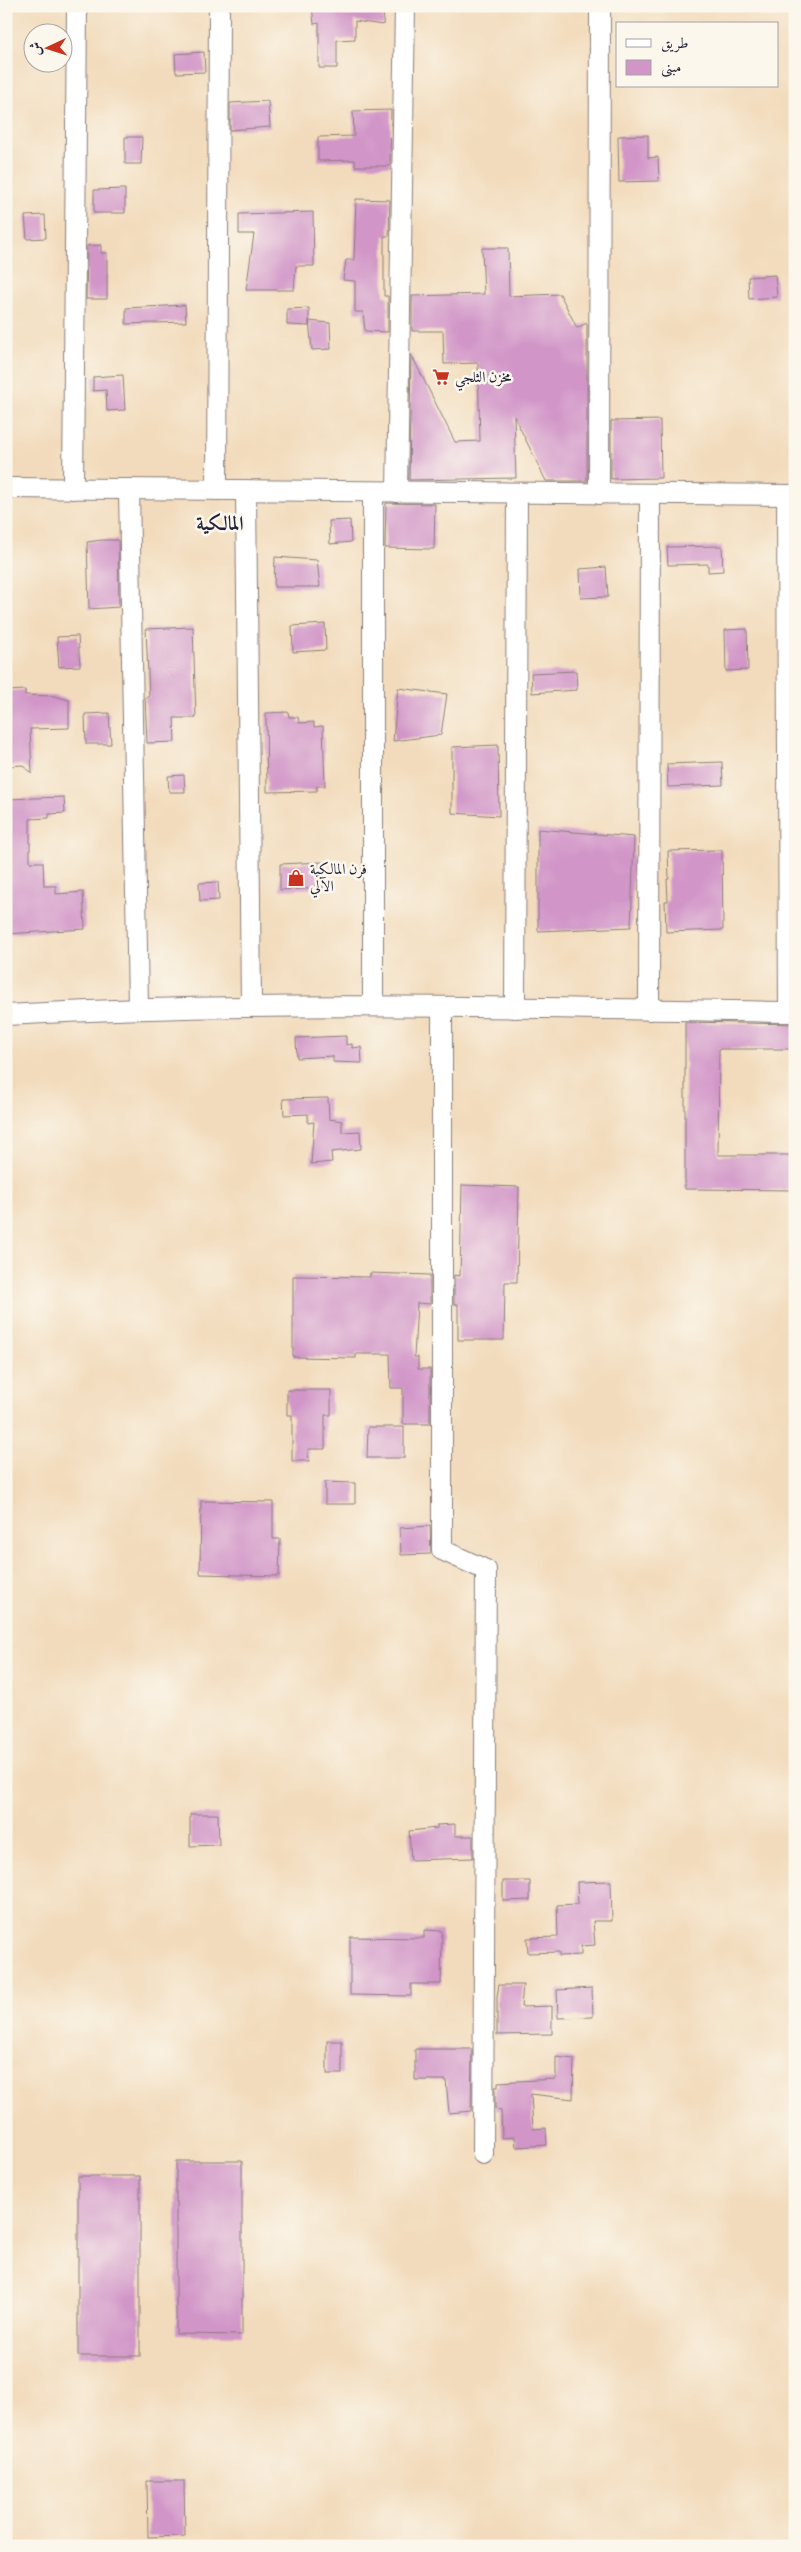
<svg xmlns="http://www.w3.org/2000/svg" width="801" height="2552" viewBox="0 0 801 2552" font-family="'IM FELL French Canon',Amiri,serif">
	<rect width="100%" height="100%" fill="#fbf7ec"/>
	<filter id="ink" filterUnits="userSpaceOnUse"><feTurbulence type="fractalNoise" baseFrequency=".02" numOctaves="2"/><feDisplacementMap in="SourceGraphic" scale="10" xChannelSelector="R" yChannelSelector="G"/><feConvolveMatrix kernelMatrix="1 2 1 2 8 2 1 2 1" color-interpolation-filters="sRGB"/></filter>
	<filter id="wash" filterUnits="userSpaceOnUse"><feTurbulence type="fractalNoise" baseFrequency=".0096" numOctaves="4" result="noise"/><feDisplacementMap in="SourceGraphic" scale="20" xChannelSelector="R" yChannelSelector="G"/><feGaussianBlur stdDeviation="1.12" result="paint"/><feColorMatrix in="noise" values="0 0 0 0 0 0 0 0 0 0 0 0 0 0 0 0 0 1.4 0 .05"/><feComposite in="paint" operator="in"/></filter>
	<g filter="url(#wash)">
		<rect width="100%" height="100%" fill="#f2dbbc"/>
		<g id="blocks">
			<g fill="#d195c8">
				<path d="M312,6H384L383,25L355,21V39L337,40V68H319V23L314,24Z"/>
				<path d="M204,52L205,72L176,73L175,54Z"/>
				<path d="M268,101L270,127L230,130V103Z"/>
				<path d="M391,110L390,166H355V160L318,161V137L354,136L353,111Z"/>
				<path d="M648,135V158L658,157L659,181L619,182L618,136Z"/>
				<path d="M125,137H142L141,164H125Z"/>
				<path d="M125,189V213H94V190Z"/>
				<path d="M356,199L390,200L389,236H384V296H388V332L365,331L363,312H355V281L343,280L346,260H354Z"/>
				<path d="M313,212L314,266H296L294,290H246L254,234H239V214Z"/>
				<path d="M45,215L46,238L27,239L25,216Z"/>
				<path d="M101,245V253H107V299H86L87,246Z"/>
				<path d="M482,248H508L509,296L560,294L577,328L587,323V481H546L514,416L516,478L409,480L411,354L455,442L480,441L478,363L444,364L443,331H412V296L484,294Z"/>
				<path d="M775,275L777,297L749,299L748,277Z"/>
				<path d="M185,305L186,322L126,324V308Z"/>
				<path d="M309,308V326L287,325V309Z"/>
				<path d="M309,321L330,323L331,349L312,350Z"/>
				<path d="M123,375L125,410L107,411L106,390L93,391V377Z"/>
				<path d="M660,420L661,478L611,479V421Z"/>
				<path d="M386,503L435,504L434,549L385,548Z"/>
				<path d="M350,520L351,542L330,544L329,521Z"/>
				<path d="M102,540H118L119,607L89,609L87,542Z"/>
				<path d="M722,546L723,571L708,572V564L668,565L667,547Z"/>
				<path d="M275,557L317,560L320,587H274Z"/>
				<path d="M606,567L608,597L581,598L580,569Z"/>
				<path d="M325,624L326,650L293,652L292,626Z"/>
				<path d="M193,627L196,718H174L175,742L147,743L145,697H149L146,629Z"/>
				<path d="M747,629L748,670L726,671L725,630Z"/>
				<path d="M78,636L80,666L59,667L57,637Z"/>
				<path d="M576,671L577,690L532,693L531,673Z"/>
				<path d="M398,688L447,694L441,735L393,741Z"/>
				<path d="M25,690V695L54,696L69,700V728L30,729L32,774L22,765L7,766V691Z"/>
				<path d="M288,712L289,717H298L299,723L314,722V727L323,726L325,786H317V791L267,792L266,713Z"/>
				<path d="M109,713L111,744H86L85,714Z"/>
				<path d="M498,745L499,816L452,813V747Z"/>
				<path d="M722,762L723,785L668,787L667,764Z"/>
				<path d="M184,775L185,792H169L168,776Z"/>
				<path d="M64,797L65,813L49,814V818L30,819V862H43L44,886H56V894L83,892L85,929L6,934V919H9L6,799Z"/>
				<path d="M538,829L634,837L631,927L538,931Z"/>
				<path d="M722,850L723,930L666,932L665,901H668L667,879H669L668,851Z"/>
				<path d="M322,862L323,888L280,890V864Z"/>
				<path d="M218,882L219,900L200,901L199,883Z"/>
				<path d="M685,1022L795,1024V1049H719L718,1155H795V1190L685,1189Z"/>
				<path d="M346,1036V1045L352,1044V1048L361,1047L362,1063L333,1062V1056L297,1058L296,1038Z"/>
				<path d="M328,1098L329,1119L342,1121V1132L360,1131L361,1149L331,1152L332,1162L311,1164L314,1122L308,1123V1114L284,1115L283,1099Z"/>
				<path d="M462,1185L519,1187L517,1282H505L504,1340H458V1304H454V1275L460,1276Z"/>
				<path d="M370,1273L430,1275V1304L417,1303L414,1357H418V1369H430V1424H403V1388H391L390,1354H356V1358L293,1357V1276L370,1277Z"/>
				<path d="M287,1390H331V1415H325V1449H308L309,1461H292V1415H287Z"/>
				<path d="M368,1427H404V1458H367Z"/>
				<path d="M325,1482L355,1483V1504H325Z"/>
				<path d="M201,1501L273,1502V1539H280L279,1576L200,1574Z"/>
				<path d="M430,1526L431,1554L401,1555L400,1528Z"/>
				<path d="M190,1814H218L219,1845L190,1846Z"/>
				<path d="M455,1824V1836H473V1858L411,1860L409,1831L437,1828V1825Z"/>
				<path d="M503,1881H530V1900L503,1901Z"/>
				<path d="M611,1881L612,1921H593L595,1945L581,1946V1955L559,1956V1952L528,1953L527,1938L558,1937L557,1905L578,1904L577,1882Z"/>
				<path d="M424,1930L442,1931L441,1984H411V1996L350,1995V1937L424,1938Z"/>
				<path d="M499,1985H523L521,2007L552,2006V2034L497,2035V1996Z"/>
				<path d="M592,1988L593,2017L558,2018L557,1990Z"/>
				<rect x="327" y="2041" width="15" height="33"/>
				<path d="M415,2049H472L471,2111L449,2113L446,2080H415Z"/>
				<path d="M556,2057L574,2059L573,2099L531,2094L533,2129L546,2128L547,2145L516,2147L515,2137L502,2138L501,2111L495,2109V2087H498V2082L556,2079Z"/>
				<path d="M176,2161H242V2335L176,2334Z"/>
				<rect x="78" y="2176" width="62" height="180"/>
				<path d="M147,2481H184L185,2536L148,2537Z"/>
			</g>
		</g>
	</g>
	<g filter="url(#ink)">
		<use href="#blocks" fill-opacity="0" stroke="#8a7e7c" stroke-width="1"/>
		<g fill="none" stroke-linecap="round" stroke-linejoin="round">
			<g stroke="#8a7e7c" stroke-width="22">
				<g id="minor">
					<path d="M6,488L795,495"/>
					<path d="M73,489L77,6"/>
					<path d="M129,489L138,1007"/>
					<path d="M217,490L219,6"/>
					<path d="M246,490L251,1005"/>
					<path d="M373,492V1006"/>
					<path d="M397,492L405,6"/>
					<path d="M599,494L600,6"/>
					<path d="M787,495L789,1012"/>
					<path d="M442,1007V1550L486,1570L483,2154"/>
					<path d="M515,1008L517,493"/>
					<path d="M649,1010L650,494"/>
					<path d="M6,1015C269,1000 532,1008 795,1012"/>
				</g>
			</g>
			<use href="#minor" stroke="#fff" stroke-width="20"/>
		</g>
	</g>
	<defs>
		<g id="supermarket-bare" transform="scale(1.35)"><path d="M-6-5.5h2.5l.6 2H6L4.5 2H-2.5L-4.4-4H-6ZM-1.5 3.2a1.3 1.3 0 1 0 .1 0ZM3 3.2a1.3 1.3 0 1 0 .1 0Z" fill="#c8321e" stroke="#fbf7ec" stroke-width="2.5" paint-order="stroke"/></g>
		<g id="shop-bare" transform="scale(1.35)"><path d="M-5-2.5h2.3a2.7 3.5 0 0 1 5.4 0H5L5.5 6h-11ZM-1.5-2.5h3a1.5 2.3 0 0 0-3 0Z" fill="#c8321e" stroke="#fbf7ec" stroke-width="2.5" paint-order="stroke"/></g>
	</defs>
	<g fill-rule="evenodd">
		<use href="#supermarket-bare" x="441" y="377"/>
		<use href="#shop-bare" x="296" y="878"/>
	</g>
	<g text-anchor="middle" stroke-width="5" stroke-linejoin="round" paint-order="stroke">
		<g font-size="15" fill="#22223b" stroke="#fbf7ec" text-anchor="start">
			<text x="455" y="382">مخزن الثلجي</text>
			<text x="310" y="874">فرن المالكية<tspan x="310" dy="17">الآلي</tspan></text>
		</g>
		<g font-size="20" font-weight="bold" fill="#22223b" stroke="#fbf7ec">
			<text x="220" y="530">المالكية</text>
		</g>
	</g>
	<rect width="801" height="2552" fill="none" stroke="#fbf7ec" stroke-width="25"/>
	<rect x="616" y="22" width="162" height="65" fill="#fbf7ec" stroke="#a4a2a5"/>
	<rect x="626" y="39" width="25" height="8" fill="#ffffff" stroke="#a4a2a5"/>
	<text x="661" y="48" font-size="15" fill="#22223b">طريق</text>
	<rect x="626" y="60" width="25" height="15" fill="#d195c8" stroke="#a4a2a5"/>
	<text x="661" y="72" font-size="15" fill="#22223b">مبنى</text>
	<g transform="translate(48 48) rotate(266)"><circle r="24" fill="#fbf7ec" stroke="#a4a2a5"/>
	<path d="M0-4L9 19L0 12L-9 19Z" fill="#c8321e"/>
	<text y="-8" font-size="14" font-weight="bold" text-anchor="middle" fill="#22223b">ش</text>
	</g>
</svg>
